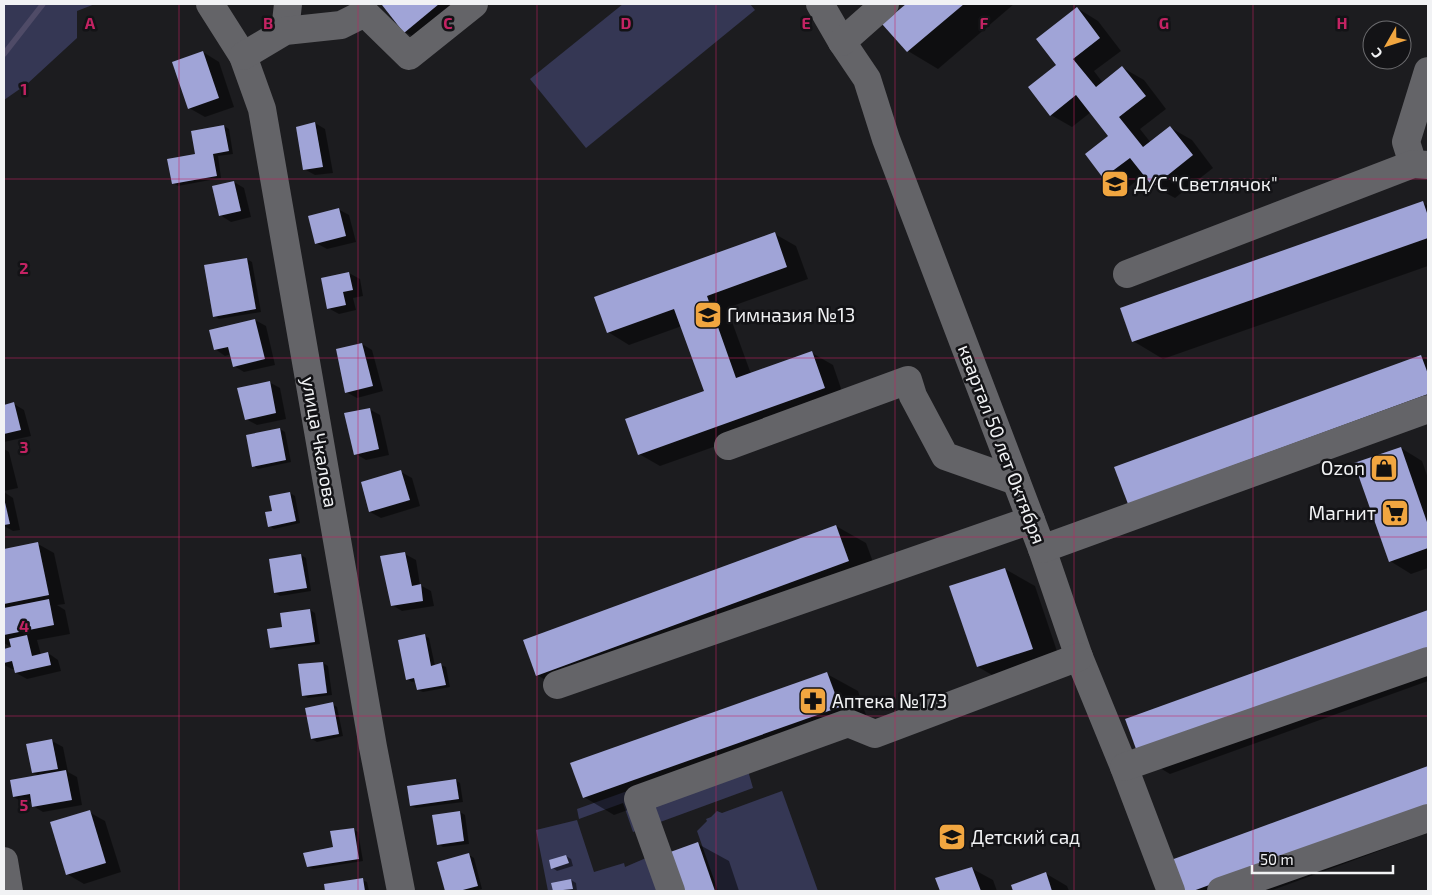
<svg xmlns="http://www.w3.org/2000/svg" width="1432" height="895" viewBox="0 0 1432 895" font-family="'Exo 2',sans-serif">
	<rect width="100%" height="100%" fill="#1c1c1f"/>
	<g fill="#353754">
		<path d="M4,4H95L77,11V38L27,84L4,100Z"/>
		<path d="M623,4H750L755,10L586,148L530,79Z"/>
		<path d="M742,750L753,788L633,832L623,803L579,819L577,809Z"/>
		<path d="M782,791L818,891H718L697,831L707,821L706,819L711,817L717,811L722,813Z"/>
		<path d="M577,820L594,872L624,863L625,867L646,858L658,891H548L536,830Z"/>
	</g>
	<g fill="#0007">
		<path d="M386,4H490L435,49L405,32L384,6Z"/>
		<path d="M908,4H1014L938,69L908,51L884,24Z"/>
		<path d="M1077,8L1098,21L1121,51L1094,71L1103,83L1123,68L1144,80L1166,109L1140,129L1151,143L1171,128L1192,140L1213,168L1175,198L1153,186L1145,174L1125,190L1104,177L1086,155L1110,136L1091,112L1072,127L1051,115L1058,65Z"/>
		<path d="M203,52L219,62L234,107L205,117L189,108Z"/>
		<path d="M315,123L325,129L333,173L315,175L304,169Z"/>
		<path d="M224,126L229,129L233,154L218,156L221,178L178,186L173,183L196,155Z"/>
		<path d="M234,182L244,188L251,217L231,222L220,215Z"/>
		<path d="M1423,203L1428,206V266L1163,359L1133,341Z"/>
		<path d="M338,209L349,215L356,242L327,249L316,243Z"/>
		<path d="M775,234L796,246L808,279L727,308L751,374L812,353L833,365L845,400L660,466L639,454L705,392L682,326L629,345L608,332Z"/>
		<path d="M247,259L252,262L261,312L219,319L214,316Z"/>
		<path d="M349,273L360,279L363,296L353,298L356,310L339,314L328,308Z"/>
		<path d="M255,320L266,326L275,365L244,372L234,366L231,354L225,356L215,349Z"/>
		<path d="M362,344L372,350L383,391L357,398L346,392Z"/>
		<path d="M1421,356L1428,360V422L1159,521Z"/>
		<path d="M269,382L280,388L286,419L257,425L246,419Z"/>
		<path d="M14,404L24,410L31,436L4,442V406Z"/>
		<path d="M369,409L380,415L389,455L366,460L356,454Z"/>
		<path d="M280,429L285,432L291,462L258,469L253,466Z"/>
		<path d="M1401,448L1422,461L1428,478V568L1411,574L1390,561Z"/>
		<path d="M4,449L9,452L18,488L4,491Z"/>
		<path d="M401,472L412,478L420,506L381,518L370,512Z"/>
		<path d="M4,492L13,498L20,530L13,531L4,526Z"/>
		<path d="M290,493L295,496L300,523L274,529L269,526L273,512Z"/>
		<path d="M836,526L866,543L879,578L568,693L537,675Z"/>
		<path d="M38,544L54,553L65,604L57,605L65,610L70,634L37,640L41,655L48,653L58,660L61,671L27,679L16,673L15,669H12L4,665V650L12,648V645L9,646L4,643V551Z"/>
		<path d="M405,554L416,560L420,585L431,591L434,606L402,611L392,605Z"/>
		<path d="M301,555L306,558L311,591L280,596L275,593Z"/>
		<path d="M1005,569L1035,586L1062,666L1008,684L978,667Z"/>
		<path d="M310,610L315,613L320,644L276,650L271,647L283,628L281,614Z"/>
		<path d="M1428,611V681L1170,774L1140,756L1126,720Z"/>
		<path d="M425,636L429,638L435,666L441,665L446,667L450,687L423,692L418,690L416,681L412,682L407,679Z"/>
		<path d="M323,663L328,666L332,695L308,698L303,695Z"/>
		<path d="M827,674L858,691L869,724L614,815L584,797Z"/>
		<path d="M332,704L337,707L343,736L317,742L312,739Z"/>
		<path d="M52,741L63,747L68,772L77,777L82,805L43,812L33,806L32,801L24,803L14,797L39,776L33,773Z"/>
		<path d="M1428,767V833L1270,891H1184L1173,861Z"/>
		<path d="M455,780L460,783L463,802L416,808L411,806Z"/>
		<path d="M89,812L105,821L121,872L84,884L67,874Z"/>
		<path d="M460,812L465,815L469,844L443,847L438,844Z"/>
		<path d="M353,829L358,832L363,861L313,869L308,867L334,848Z"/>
		<path d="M698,844L729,861L739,891H676Z"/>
		<path d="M469,855L474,858L482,889L473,891H447L439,863Z"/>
		<path d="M566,856L571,859L573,866L557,871L553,868Z"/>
		<path d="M971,868L993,880L997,891H941L937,879Z"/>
		<path d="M1045,873L1067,886L1069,891H1014L1012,886Z"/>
		<path d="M362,880L367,882L369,891H326L325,885Z"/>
		<path d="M571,880L576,883L577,891H554L553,884Z"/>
	</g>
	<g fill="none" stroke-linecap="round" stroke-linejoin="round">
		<path stroke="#4f4b67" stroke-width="5.5" d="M4,54L43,4"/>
	</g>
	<g fill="#a0a4d7">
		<path d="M384,4H439L404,33L382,5Z"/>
		<path d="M906,4H964L907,52L882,24Z"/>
		<path d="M1077,7L1100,38L1073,59L1096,87L1122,66L1146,96L1119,117L1143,147L1170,126L1193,155L1153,187L1130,158L1103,178L1085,154L1108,136L1076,95L1050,116L1028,87L1056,65L1036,39Z"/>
		<path d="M203,51L219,98L188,109L172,62Z"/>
		<path d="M315,122L323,167L303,170L296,127Z"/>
		<path d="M224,125L229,151L213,154L217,176L172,184L167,159L195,154L191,131Z"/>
		<path d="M234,181L241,211L219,216L212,186Z"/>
		<path d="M1423,201L1428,216V238L1132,342L1120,308Z"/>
		<path d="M339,208L346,236L315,244L308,216Z"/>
		<path d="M775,232L787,267L707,296L736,378L812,351L825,388L638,455L625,419L704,391L674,309L607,333L594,297Z"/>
		<path d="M247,258L256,309L213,317L204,265Z"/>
		<path d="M349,272L353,290L343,292L346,305L327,309L321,278Z"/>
		<path d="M255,319L265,359L233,367L228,347L214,350L209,330Z"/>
		<path d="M362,343L373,386L345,393L336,349Z"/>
		<path d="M1421,355L1428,374V394L1128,504L1114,467Z"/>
		<path d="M270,381L276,413L245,420L237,388Z"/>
		<path d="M14,402L21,430L4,434V405Z"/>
		<path d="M370,408L379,449L354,455L344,413Z"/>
		<path d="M280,428L286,460L252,467L246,435Z"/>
		<path d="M1401,447L1428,525V548L1389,562L1354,463Z"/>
		<path d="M401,470L410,500L369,512L361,482Z"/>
		<path d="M290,492L296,521L268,527L265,512L272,511L269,496Z"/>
		<path d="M4,498L10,524L4,525Z"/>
		<path d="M836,525L849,561L536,676L523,640Z"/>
		<path d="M38,542L49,595L4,604V549Z"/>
		<path d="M405,552L412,586L421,584L423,601L391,606L380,556Z"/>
		<path d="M301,554L307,588L274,593L269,559Z"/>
		<path d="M1005,568L1033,649L977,667L949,586Z"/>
		<path d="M49,599L54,625L4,635V608Z"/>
		<path d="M310,609L315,642L270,648L267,629L282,627L280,613Z"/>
		<path d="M1428,610V653L1139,757L1125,719Z"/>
		<path d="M425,634L431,666L441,663L446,685L417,690L414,678L406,680L398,640Z"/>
		<path d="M27,635L32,656L48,652L51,665L15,673L12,661L4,663V649L11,647L9,639Z"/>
		<path d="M323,662L327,693L302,696L298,664Z"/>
		<path d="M827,672L840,707L583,798L570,763Z"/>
		<path d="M333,702L339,734L311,739L305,708Z"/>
		<path d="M52,739L58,769L32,773L26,744Z"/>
		<path d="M1428,766V805L1193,891H1183L1171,860Z"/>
		<path d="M66,770L72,800L32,807L30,794L13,797L10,780Z"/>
		<path d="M456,779L459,799L410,806L407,786Z"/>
		<path d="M90,810L106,863L66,875L50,822Z"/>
		<path d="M460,811L464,841L437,845L432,815Z"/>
		<path d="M354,828L359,859L307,867L303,853L333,847L330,831Z"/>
		<path d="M698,842L715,891H675L662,855Z"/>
		<path d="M469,853L478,886L459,891H445L437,862Z"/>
		<path d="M566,855L569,863L551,869L549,860Z"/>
		<path d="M972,867L981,891H940L935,878Z"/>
		<path d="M1046,872L1052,891H1013L1011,885Z"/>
		<path d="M363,878L365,891H325L324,884Z"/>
		<path d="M571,879L573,889L553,891L551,883Z"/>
	</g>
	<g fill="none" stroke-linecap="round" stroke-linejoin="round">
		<g stroke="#646468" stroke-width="28">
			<path d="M210,4L243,56L262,109L373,747L401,891"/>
			<path d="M820,4L842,42L867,79L886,139L1042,549L1079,657L1124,767L1171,891"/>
			<path d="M285,31L288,4"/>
			<path d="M842,42L885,4"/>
			<path d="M243,56L285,31L341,25L365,13L409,56L474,4"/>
			<path d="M1428,71L1406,142L1413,164L1428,165"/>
			<path d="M1127,274L1413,164"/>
			<path d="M728,446L908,380L913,396L945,456L1016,481"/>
			<path d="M1042,549L1428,409"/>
			<path d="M557,685L1031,520"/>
			<path d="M1124,767L1428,661"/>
			<path d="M4,861L9,891"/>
			<path d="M671,891L638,799L848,723L875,734L1079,657"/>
			<path d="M1221,891L1428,818"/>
		</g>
	</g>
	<path fill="none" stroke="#c42363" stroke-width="1" stroke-opacity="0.55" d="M179,4V891M358,4V891M537,4V891M716,4V891M895,4V891M1074,4V891M1253,4V891M4,179H1428M4,358H1428M4,537H1428M4,716H1428"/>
	<defs>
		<g id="school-square" transform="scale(1.4375)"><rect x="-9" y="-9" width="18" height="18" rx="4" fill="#f1a640" stroke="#131316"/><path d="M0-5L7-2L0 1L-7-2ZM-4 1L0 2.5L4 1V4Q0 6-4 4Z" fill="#111"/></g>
		<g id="shop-square" transform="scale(1.4375)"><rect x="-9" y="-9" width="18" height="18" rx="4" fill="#f1a640" stroke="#131316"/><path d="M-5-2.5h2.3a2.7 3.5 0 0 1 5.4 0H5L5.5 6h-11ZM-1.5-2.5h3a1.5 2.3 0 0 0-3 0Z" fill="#111"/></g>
		<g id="supermarket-square" transform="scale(1.4375)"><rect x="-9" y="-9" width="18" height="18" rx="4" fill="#f1a640" stroke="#131316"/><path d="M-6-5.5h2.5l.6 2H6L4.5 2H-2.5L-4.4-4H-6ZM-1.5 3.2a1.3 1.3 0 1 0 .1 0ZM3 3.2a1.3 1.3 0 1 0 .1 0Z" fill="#111"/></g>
		<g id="pharmacy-square" transform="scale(1.4375)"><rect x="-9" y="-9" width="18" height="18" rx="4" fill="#f1a640" stroke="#131316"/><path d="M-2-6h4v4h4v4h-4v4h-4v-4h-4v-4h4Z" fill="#111"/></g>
	</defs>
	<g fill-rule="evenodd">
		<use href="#school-square" x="1115" y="184"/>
		<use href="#school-square" x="708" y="315"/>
		<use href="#shop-square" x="1384" y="468"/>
		<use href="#supermarket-square" x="1395" y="513"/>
		<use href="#pharmacy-square" x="813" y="701"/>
		<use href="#school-square" x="952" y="837"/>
	</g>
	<g text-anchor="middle" stroke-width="5" stroke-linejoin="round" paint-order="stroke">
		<g font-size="19" fill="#f1f2f4" stroke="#131316" text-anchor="start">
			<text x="1134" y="191">Д/С "Светлячок"</text>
			<text x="727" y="322">Гимназия №13</text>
			<text x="1365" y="475" text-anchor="end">Ozon</text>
			<text x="1376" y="520" text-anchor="end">Магнит</text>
			<text x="832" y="708">Аптека №173</text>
			<text x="971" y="844">Детский сад</text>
		</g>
		<g font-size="19" fill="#f1f2f4" stroke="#131316">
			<text transform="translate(320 442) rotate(80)" y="7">улица Чкалова</text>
			<text transform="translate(1002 444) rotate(69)" y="7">квартал 50 лет Октября</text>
		</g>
	</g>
	<g font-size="16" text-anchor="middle" font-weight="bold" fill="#c42363" stroke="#131316" stroke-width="5" stroke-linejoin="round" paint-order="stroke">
		<text x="90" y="29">A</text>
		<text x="268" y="29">B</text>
		<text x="448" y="29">C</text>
		<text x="626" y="29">D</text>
		<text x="806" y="29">E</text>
		<text x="984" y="29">F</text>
		<text x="1164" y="29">G</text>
		<text x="1342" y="29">H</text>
		<text x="24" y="95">1</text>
		<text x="24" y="274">2</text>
		<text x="24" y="453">3</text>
		<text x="24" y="632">4</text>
		<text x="24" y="811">5</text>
	</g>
	<rect width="1432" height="895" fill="none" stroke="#f1f2f4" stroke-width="10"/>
	<g transform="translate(1387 45) rotate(231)"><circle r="24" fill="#131316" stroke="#6c6c6f"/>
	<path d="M0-4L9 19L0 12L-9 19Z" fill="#f1a640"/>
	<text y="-8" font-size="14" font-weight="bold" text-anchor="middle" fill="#f1f2f4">С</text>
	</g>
	<path d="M1252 865v8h141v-8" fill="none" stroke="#f1f2f4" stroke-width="2.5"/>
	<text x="1260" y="865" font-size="15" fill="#f1f2f4" stroke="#131316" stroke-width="4" paint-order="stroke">50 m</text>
</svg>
